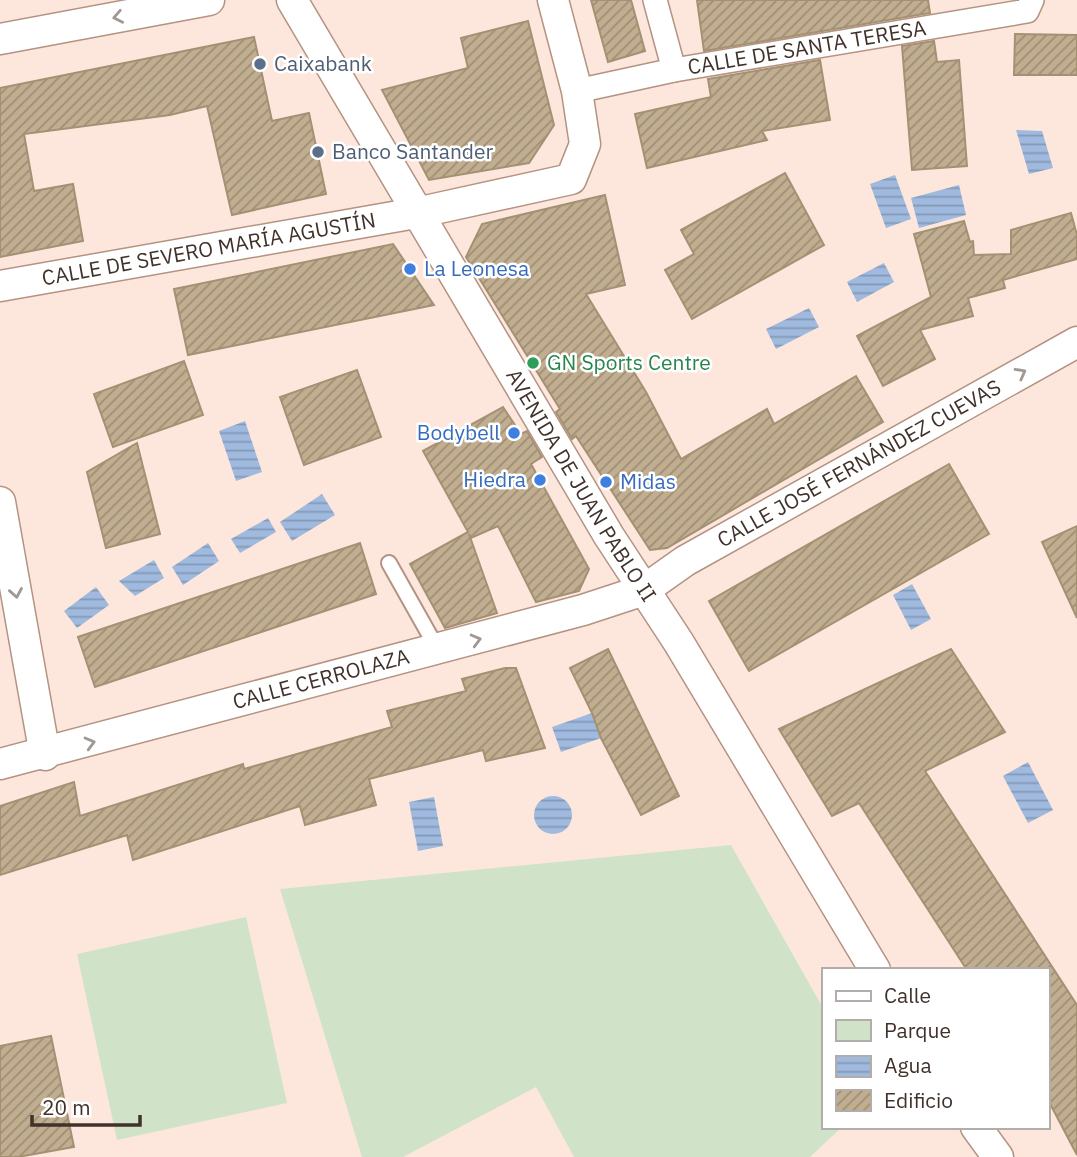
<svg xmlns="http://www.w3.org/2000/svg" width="1077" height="1157" viewBox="0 0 1077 1157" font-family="'IBM Plex Sans',sans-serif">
	<defs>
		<pattern id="water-rules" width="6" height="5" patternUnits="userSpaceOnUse" patternTransform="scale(1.75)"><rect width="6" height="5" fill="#9fbade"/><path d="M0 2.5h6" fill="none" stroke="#8398b4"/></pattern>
		<pattern id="building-hatch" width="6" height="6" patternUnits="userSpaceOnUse" patternTransform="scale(1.75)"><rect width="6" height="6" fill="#c1ae90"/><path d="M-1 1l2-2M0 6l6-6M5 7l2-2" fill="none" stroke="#9e8e76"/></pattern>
	</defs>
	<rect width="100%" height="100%" fill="#fde7dc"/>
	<g fill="#d0e3c9">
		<path d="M731,845L823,1008V1127H842L810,1157H574L536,1087L403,1157H362L280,889Z"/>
		<path d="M246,917L287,1103L117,1140L77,954Z"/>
	</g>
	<g fill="url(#water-rules)">
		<path d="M1016,130L1042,131L1053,168L1029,174Z"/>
		<path d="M895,175L911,219L886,228L870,184Z"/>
		<path d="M959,185L966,215L919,228L911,198Z"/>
		<path d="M884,263L894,282L857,302L847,282Z"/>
		<path d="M809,308L819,327L776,349L766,329Z"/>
		<path d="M245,421L262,472L236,481L219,431Z"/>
		<path d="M322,494L335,515L292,541L280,522Z"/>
		<path d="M268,518L276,532L240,553L231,539Z"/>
		<path d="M208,543L219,561L183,585L172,567Z"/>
		<path d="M154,560L164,578L135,596L119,581Z"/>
		<path d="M912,584L931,619L911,630L893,595Z"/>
		<path d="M96,587L109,605L77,628L64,611Z"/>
		<path d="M592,713L601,738L561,752L552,727Z"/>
		<path d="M1028,762L1053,810L1028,823L1003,776Z"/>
		<circle cx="553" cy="815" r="19"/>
		<path d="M434,797L443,846L418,851L409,802Z"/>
	</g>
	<g fill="url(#building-hatch)" stroke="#a49174" stroke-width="2">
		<path d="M591,0H631L645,51L608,62Z"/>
		<path d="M697,0H928L930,13L704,51Z"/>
		<path d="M528,21L554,125L529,163L429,180L382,90L468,68L461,38Z"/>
		<path d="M1015,34L1077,35V75H1014Z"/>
		<path d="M254,37L272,121L309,113L326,194L232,215L207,106L170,115L24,134L34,191L73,184L83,241L0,257V88Z"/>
		<path d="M934,41L937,62L959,60L967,166L912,170L902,46Z"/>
		<path d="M820,60L830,120L762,131L767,140L647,168L635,114L711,97L708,79Z"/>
		<path d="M785,173L824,245L692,319L665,270L694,254L681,230Z"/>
		<path d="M605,195L625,285L586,294L646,392L681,459L767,409L774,424L856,376L883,422L667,548L650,550L576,436L572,439L556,412L560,409L466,257L482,224Z"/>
		<path d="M1071,213L1077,235V259L1003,280L1005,288L968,298L973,316L920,330L935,359L883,386L857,336L931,297L914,234L964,221L970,242L973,241L974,255L1011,254V230Z"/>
		<path d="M393,244L434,305L188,355L174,289Z"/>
		<path d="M184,361L203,415L113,447L94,394Z"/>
		<path d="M357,370L381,437L304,465L280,397Z"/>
		<path d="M503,407L521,434L527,431L542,457L531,464L589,569L579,591L536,602L498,526L471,538L469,534L497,613L445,628L410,564L468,532L423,451Z"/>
		<path d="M137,443L160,534L106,548L87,472Z"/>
		<path d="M949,464L989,534L749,671L709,601Z"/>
		<path d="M1077,526V618L1042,542Z"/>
		<path d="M360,543L376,594L95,687L78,637Z"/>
		<path d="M608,649L679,796L641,815L601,738L592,713L570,668Z"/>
		<path d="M951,649L1005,732L925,771L1077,1005V1155L1047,1098V970H967L859,803L832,816L779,729Z"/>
		<path d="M505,668H516L545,748L486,761L483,750L369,779L376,805L305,825L300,806L133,860L127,835L0,875V806L74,782L80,816L243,764L244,769L392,727L387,711L466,691L462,679Z"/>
		<path d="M51,1036L74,1147L18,1157H0V1046Z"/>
	</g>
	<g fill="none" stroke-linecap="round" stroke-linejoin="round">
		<g stroke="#b49382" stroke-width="18">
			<path id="service" d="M389,563L438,650"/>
		</g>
		<g stroke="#b49382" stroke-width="26">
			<g id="pedestrian">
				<path d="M655,0L674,70"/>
				<path id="s1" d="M577,91L674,70L1027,11L1032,0"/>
			</g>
		</g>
		<g stroke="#b49382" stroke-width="33">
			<g id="minor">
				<path id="s2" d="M292,0L609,536L679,643L875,970"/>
				<path d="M0,39L209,0"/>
				<path id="s3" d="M0,286L416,213L571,179L585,144L577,91L553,0"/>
				<path d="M0,502L45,755"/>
				<path id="s4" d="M0,764L583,610L644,590L685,561L1077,342"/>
				<path d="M976,1127L998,1157"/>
			</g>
		</g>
		<use href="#service" stroke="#fff" stroke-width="14"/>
		<use href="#pedestrian" stroke="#fff" stroke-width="23"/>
		<use href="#minor" stroke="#fff" stroke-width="30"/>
	</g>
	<defs><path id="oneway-chevron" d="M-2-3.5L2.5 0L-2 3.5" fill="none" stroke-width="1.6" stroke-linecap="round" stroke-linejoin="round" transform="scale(1.75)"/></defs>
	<g stroke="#a09895">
		<use href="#oneway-chevron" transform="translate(118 17) rotate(169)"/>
		<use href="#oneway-chevron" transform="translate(1021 373) rotate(-29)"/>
		<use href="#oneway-chevron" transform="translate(16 593) rotate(80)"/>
		<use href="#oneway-chevron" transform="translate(476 640) rotate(-15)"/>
		<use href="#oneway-chevron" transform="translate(90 743) rotate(-15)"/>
	</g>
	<g fill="#5c6f8a" stroke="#fff" stroke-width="2.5">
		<circle cx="260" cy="64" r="7"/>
		<circle cx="318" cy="152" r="7"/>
	</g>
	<g fill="#3f7fe0" stroke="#fff" stroke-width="2.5">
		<circle cx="410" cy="269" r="7"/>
		<circle cx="514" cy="433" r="7"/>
		<circle cx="540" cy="480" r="7"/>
		<circle cx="606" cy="482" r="7"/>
	</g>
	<circle fill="#2e9e5b" stroke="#fff" stroke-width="2.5" cx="533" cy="363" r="7"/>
	<g text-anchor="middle" stroke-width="5" stroke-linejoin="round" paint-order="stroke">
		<g font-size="21" fill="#40322b" stroke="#fff">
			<text dy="7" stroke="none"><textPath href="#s1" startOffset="234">CALLE DE SANTA TERESA</textPath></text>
			<text dy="7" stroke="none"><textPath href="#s3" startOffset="212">CALLE DE SEVERO MARÍA AGUSTÍN</textPath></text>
			<text dy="7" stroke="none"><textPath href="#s4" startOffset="917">CALLE JOSÉ FERNÁNDEZ CUEVAS</textPath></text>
			<text dy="7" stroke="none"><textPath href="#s2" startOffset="565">AVENIDA DE JUAN PABLO II</textPath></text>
			<text dy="7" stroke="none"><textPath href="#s4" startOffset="332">CALLE CERROLAZA</textPath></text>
		</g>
		<g font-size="21" fill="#4e5e75" stroke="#fff" text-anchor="start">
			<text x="274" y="71">Caixabank</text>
			<text x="332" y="159">Banco Santander</text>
		</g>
		<g font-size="21" fill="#366cbe" stroke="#fff" text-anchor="start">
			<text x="424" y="276">La Leonesa</text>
			<text x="500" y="440" text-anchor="end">Bodybell</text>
			<text x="526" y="487" text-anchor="end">Hiedra</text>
			<text x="620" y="489">Midas</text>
		</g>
		<g font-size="21" fill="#27864d" stroke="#fff" text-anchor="start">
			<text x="547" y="370">GN Sports Centre</text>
		</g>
	</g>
	<rect x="822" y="968" width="228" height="161" fill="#ffffff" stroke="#b3adaa" stroke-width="2"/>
	<rect x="836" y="991" width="35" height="10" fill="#ffffff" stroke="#b3adaa" stroke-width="2"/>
	<text x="884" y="1003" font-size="21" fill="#40322b">Calle</text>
	<rect x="836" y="1020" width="35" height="21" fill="#d0e3c9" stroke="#b3adaa" stroke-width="2"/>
	<text x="884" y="1038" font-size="21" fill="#40322b">Parque</text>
	<rect x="836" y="1056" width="35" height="21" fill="url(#water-rules)" stroke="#b3adaa" stroke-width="2"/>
	<text x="884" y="1073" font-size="21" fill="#40322b">Agua</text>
	<rect x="836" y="1090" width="35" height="21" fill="url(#building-hatch)" stroke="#b3adaa" stroke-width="2"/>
	<text x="884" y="1108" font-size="21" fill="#40322b">Edificio</text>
	<path d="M32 1115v10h108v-10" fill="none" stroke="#40322b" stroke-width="3.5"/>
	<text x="42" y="1115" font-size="21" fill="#40322b" stroke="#ffffff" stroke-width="5" paint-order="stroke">20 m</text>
</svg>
